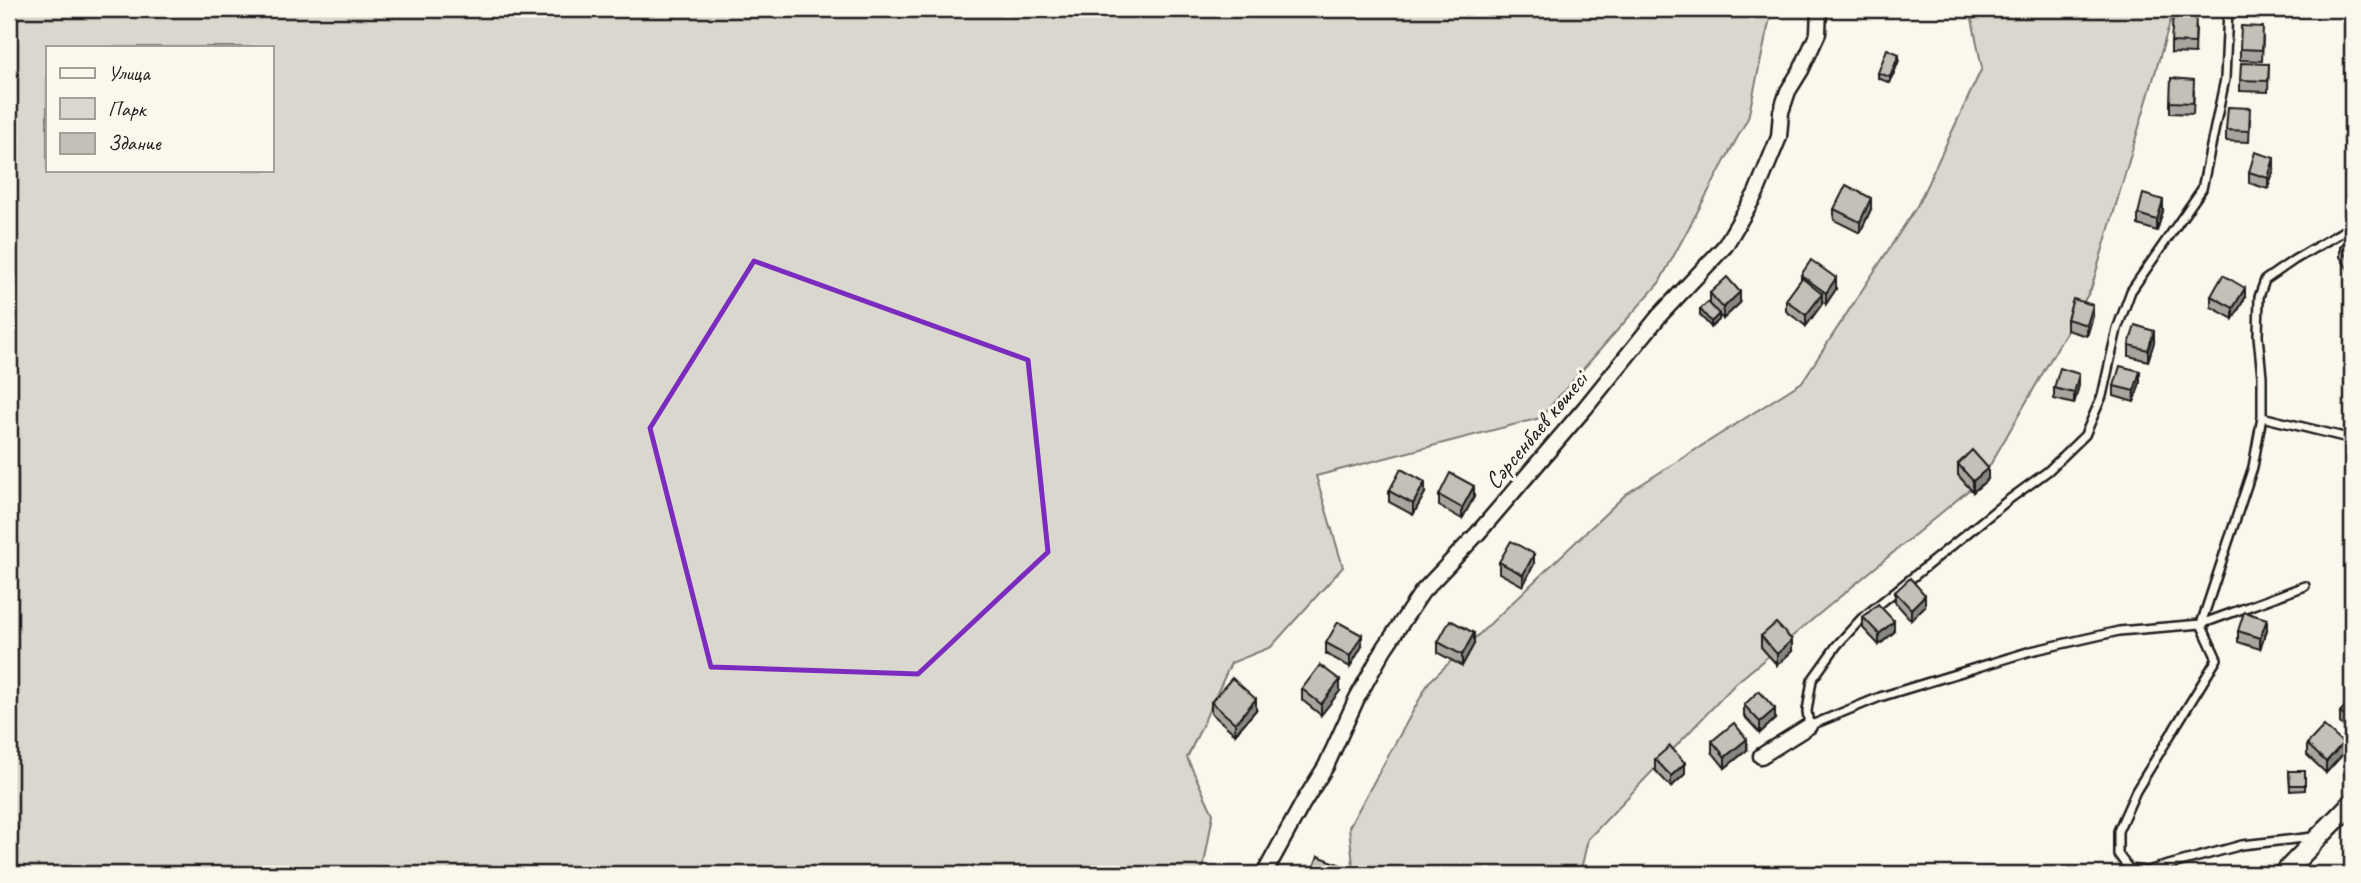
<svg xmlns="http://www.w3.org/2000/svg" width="2361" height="883" viewBox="0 0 2361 883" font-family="Caveat,sans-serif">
	<rect width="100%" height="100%" fill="#fbf7ec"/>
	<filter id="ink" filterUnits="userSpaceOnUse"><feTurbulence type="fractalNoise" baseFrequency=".0143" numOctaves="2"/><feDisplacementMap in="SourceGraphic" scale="14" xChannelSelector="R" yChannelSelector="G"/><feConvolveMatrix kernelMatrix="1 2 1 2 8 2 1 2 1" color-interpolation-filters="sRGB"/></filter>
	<g filter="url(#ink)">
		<g fill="#dad7ce" stroke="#7b7a75" stroke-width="2" fill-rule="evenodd">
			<path d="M9,9H1772L1748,118L1659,283L1540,418L1316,476L1343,567L1271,647L1231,663L1187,758L1213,814L1204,865L1199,874H9ZM47,47H271V170H47Z"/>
			<path d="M1970,9H2174L2091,289L1982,479L1736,683L1588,839L1580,874H1354L1349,827L1429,682L1626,494L1802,382L1917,206L1982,68Z"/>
		</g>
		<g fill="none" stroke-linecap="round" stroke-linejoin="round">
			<g stroke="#1c1c1c" stroke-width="12">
				<g id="service">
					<path d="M2228,9L2225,79L2202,189L2131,291L2117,329L2102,396L2085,435L2048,471L2007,501L1861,619L1837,645L1812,680L1807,711L1809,726L1880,697L2031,651L2119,631L2201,624L2217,659L2136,791L2118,831V854L2129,869L2147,871L2242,845L2313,837"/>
					<path d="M2262,417L2352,439"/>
					<path d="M2201,624L2253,467L2262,417V376L2258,336L2259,297L2265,280L2294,260L2352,226"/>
					<path d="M2201,624L2305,586"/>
				</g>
			</g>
			<g stroke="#1c1c1c" stroke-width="19">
				<g id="minor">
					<path d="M1761,756L1809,726"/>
					<path d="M1264,874L1303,803L1326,766L1357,698L1384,649L1422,592L1478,533L1585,408L1660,315L1725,246L1756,193L1779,137L1781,112L1788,91L1801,70L1818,33L1819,9"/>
				</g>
			</g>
			<g stroke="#1c1c1c" stroke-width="23">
				<path id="tertiary" d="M2283,874L2352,803"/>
			</g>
			<use href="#service" stroke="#fbf7ec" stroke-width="7"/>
			<use href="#minor" stroke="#fbf7ec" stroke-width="14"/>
			<use href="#tertiary" stroke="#fbf7ec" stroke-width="18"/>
		</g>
		<g fill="#a8a59e" stroke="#1c1c1c" stroke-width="2">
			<path d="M2196,27L2195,54L2171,53V42Z"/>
			<path d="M2263,38L2262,61L2240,60V49Z"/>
			<path d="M1899,60L1890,83L1878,78V73Z"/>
			<path d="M2269,64L2268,92L2240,91V80Z"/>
			<path d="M2194,91L2193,114L2170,113V102Z"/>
			<path d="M2250,119L2249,142L2226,141V130Z"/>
			<path d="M2274,169L2268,189L2249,183V172Z"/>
			<path d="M1834,209H1871L1860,233L1834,220Z"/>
			<path d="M2163,211L2157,231L2138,225V214Z"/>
			<path d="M2352,238L2351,274L2340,257V246Z"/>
			<path d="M1801,275L1836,289L1826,304L1822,301V304L1806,326L1786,311V300L1801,280Z"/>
			<path d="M1710,293L1740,303L1723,319L1719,315V320L1711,327L1700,315V309L1710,303Z"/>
			<path d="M2211,296L2245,298L2233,319L2211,307Z"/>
			<path d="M2093,316L2087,336L2067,330V319Z"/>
			<path d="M2154,342L2148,361L2129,356V345Z"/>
			<path d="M2140,382L2134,402L2114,396V386Z"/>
			<path d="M2079,385L2074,404L2054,399V388Z"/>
			<path d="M1958,464L1988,479L1973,492L1958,475Z"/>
			<path d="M1389,491L1425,493L1413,515L1389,502Z"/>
			<path d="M1439,495L1474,497L1462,519L1439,506Z"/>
			<path d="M1499,562L1534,564L1523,586L1499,573Z"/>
			<path d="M1895,592L1925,606L1911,620L1895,602Z"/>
			<path d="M1863,617L1894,632L1879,645L1863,628Z"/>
			<path d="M2267,630L2260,649L2238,642V631Z"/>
			<path d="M1761,636L1792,651L1777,665L1761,647Z"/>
			<path d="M1438,642L1474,644L1462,666L1438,653Z"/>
			<path d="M1326,643L1362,646L1350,667L1326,654Z"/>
			<path d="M1302,689L1340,691L1321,715L1302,700Z"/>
			<path d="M2352,699V735L2340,723V712Z"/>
			<path d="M1211,702L1256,710L1235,734L1211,713Z"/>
			<path d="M1744,705L1775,719L1760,733L1744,716Z"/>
			<path d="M1712,741L1747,750L1725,768L1712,752Z"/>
			<path d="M2307,744L2343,754L2326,773L2307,755Z"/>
			<path d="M1655,759L1685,774L1671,787L1655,770Z"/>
			<path d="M2289,771L2305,785V790L2290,791Z"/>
		</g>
		<g fill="#888681" stroke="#1c1c1c" stroke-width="2">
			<path d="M1899,54V60L1890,83V77Z"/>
			<path d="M2274,158V169L2268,189V178Z"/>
			<path d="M1871,198V209L1860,233V222Z"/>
			<path d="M2163,200V211L2157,231V220Z"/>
			<path d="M2352,262V273L2351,274V263Z"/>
			<path d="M1836,278V289L1826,304V293Z"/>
			<path d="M2245,288V298L2233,319V308Z"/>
			<path d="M1740,292V303L1723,319V308Z"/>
			<path d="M1822,294V304L1806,326V315Z"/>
			<path d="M2093,305V316L2087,336V325Z"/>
			<path d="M1719,314V320L1711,327V322Z"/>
			<path d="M2154,331V342L2148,361V350Z"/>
			<path d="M2140,371V382L2134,402V391Z"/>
			<path d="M2079,374V385L2074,404V393Z"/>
			<path d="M1988,468V479L1973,492V481Z"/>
			<path d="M1425,482V493L1413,515V504Z"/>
			<path d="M1474,486V497L1462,519V508Z"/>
			<path d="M1534,554V564L1523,586V575Z"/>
			<path d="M1925,595V606L1911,620V609Z"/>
			<path d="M2267,619V630L2260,649V638Z"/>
			<path d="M1894,621V632L1879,645V634Z"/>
			<path d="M1474,633V644L1462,666V655Z"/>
			<path d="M1362,635V646L1350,667V656Z"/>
			<path d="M1792,640V651L1777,665V654Z"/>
			<path d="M1340,680V691L1321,715V704Z"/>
			<path d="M1256,699V710L1235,734V723Z"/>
			<path d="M1775,709V719L1760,733V722Z"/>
			<path d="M1747,739V750L1725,768V757Z"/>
			<path d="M2343,743V754L2326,773V762Z"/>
			<path d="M1685,763V774L1671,787V776Z"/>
		</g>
		<g fill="#c3c0b8" stroke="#1c1c1c" stroke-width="2">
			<path d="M2173,15L2196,16L2195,43L2171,42Z"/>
			<path d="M2241,26L2263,27L2262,50L2240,49Z"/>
			<path d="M1887,49L1899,54L1890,77L1878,73Z"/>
			<path d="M2241,63L2269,64L2268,81L2240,80Z"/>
			<path d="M2171,78L2194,80L2193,103L2170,102Z"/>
			<path d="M2228,107L2250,108L2249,131L2226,130Z"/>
			<path d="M2255,152L2274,158L2268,178L2249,172Z"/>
			<path d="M1846,185L1871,198L1860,222L1834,209Z"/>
			<path d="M2143,194L2163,200L2157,220L2138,214Z"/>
			<path d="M2352,238V262L2351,263L2340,246Z"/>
			<path d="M1811,260L1836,278L1826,293L1801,275Z"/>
			<path d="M2223,275L2245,288L2233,308L2211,296Z"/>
			<path d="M1727,277L1740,292L1723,308L1710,293Z"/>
			<path d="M1802,278L1822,294L1806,315L1786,300Z"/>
			<path d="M2073,299L2093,305L2087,325L2067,319Z"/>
			<path d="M1708,302L1719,314L1711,322L1700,309Z"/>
			<path d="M2135,325L2154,331L2148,350L2129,345Z"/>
			<path d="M2120,366L2140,371L2134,391L2114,386Z"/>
			<path d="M2060,368L2079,374L2074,393L2054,388Z"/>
			<path d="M1972,450L1988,468L1973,481L1958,464Z"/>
			<path d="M1401,469L1425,482L1413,504L1389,491Z"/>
			<path d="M1450,473L1474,486L1462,508L1439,495Z"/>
			<path d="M1511,541L1534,554L1523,575L1499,562Z"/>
			<path d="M1910,578L1925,595L1911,609L1895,592Z"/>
			<path d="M1878,604L1894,621L1879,634L1863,617Z"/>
			<path d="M2244,612L2267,619L2260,638L2238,631Z"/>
			<path d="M1450,620L1474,633L1462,655L1438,642Z"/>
			<path d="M1338,622L1362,635L1350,656L1326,643Z"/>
			<path d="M1776,623L1792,640L1777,654L1761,636Z"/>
			<path d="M1320,665L1340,680L1321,704L1302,689Z"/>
			<path d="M1232,678L1256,699L1235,723L1211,702Z"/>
			<path d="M1759,691L1775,709L1760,722L1744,705Z"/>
			<path d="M2352,699V724L2340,712Z"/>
			<path d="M1734,723L1747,739L1725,757L1712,741Z"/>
			<path d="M2324,726L2343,743L2326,762L2307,744Z"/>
			<path d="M1670,746L1685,763L1671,776L1655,759Z"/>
			<path d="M2289,771H2305V785H2290Z"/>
			<path d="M1318,856L1349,868L1347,874H1311Z"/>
		</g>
	</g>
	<path fill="none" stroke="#7b2cbf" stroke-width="5" stroke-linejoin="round" d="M754,261L1028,360L1048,552L918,674L711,667L650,428Z"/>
	<g text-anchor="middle" stroke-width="6" stroke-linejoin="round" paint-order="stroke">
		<g font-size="24" fill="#1c1c1c" stroke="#fbf7ec">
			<text transform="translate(1536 430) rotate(-50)" y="8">Сәрсенбаев көшесі</text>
		</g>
	</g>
	<rect width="2361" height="883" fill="none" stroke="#fbf7ec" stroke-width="35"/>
	<rect x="18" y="18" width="2326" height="848" fill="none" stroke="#1c1c1c" stroke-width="2.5" filter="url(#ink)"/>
	<rect x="46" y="46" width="228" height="126" fill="#fbf7ec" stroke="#a29f99" stroke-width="2"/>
	<rect x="60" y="68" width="35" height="10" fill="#fbf7ec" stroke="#a29f99" stroke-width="2"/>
	<text x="108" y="80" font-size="21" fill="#1c1c1c">Улица</text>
	<rect x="60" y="98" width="35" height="21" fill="#dad7ce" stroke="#a29f99" stroke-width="2"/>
	<text x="108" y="116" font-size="21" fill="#1c1c1c">Парк</text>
	<rect x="60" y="133" width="35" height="21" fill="#c3c0b8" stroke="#a29f99" stroke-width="2"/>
	<text x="108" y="150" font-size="21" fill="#1c1c1c">Здание</text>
</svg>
